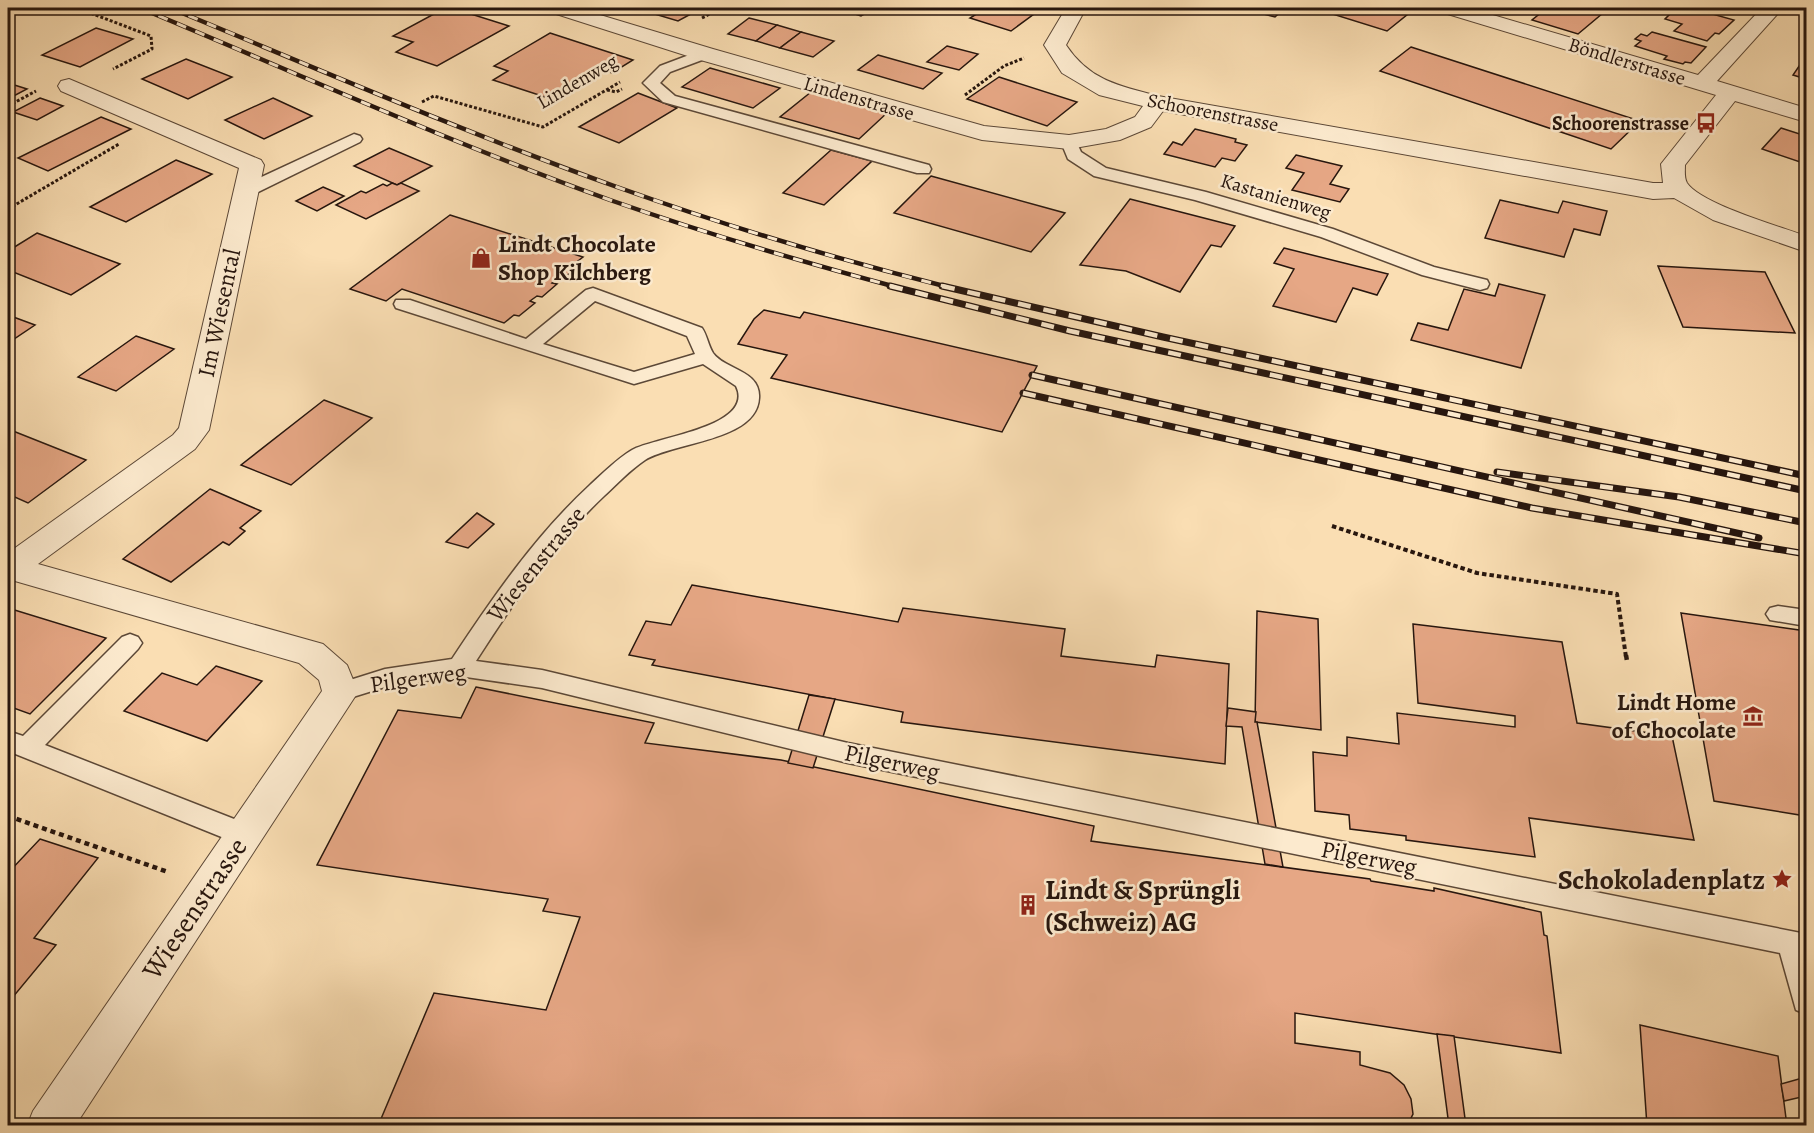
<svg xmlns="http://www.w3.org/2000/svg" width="1814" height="1133" viewBox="0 0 1814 1133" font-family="Alegreya,serif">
	<rect width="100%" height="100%" fill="#fadeb3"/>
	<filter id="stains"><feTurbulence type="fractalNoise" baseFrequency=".00333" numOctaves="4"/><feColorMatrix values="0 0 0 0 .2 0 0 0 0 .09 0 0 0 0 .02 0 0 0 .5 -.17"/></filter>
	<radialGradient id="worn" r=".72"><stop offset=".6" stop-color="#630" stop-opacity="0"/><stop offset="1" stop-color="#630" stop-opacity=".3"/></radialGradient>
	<g fill="#e6a785" stroke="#27160e" stroke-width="1.5">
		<path d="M445,8H452L509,26L437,66L396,52L413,42L393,36Z"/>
		<path d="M640,8H702L678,21L638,9Z"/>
		<path d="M836,8H875L861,16Z"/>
		<path d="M986,8H1011L1034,14L1011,31L970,18Z"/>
		<path d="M1241,8H1285L1275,17Z"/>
		<path d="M1331,8H1386L1408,14L1387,31L1326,12Z"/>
		<path d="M1547,8H1609L1578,34L1532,20Z"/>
		<path d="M1669,8H1691L1734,20L1719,34L1715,33L1707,41L1674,31L1682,24L1665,19L1670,14L1664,12Z"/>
		<path d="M1712,8H1742L1735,14Z"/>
		<path d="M749,18L777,25L756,41L728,34Z"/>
		<path d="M777,25L801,32L780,48L756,41Z"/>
		<path d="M96,28L133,39L80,67L42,55Z"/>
		<path d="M801,32L834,41L813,57L780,48Z"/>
		<path d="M1652,32L1706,47L1691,63L1685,62L1683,64L1664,59L1667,56L1635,46L1641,41L1635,39L1641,34L1647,36Z"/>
		<path d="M550,33L633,60L612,73L597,68L548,98L493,80L508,71L494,66Z"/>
		<path d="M947,46L978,54L959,70L927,62Z"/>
		<path d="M1411,47L1640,121L1611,149L1380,71Z"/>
		<path d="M878,55L942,73L923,89L858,70Z"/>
		<path d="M1806,56V79L1793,75Z"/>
		<path d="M186,59L232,77L188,99L142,79Z"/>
		<path d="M710,68L780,88L753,108L682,87Z"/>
		<path d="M999,77L1077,102L1047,126L967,99Z"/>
		<path d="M8,83L27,89L8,99Z"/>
		<path d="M811,92L888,112L859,139L780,117Z"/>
		<path d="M638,93L677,108L619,143L579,127Z"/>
		<path d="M40,98L63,106L37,120L13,112Z"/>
		<path d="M273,98L312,116L264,139L225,120Z"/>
		<path d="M101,117L131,129L48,171L18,158Z"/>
		<path d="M1781,128L1806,136V164L1762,149Z"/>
		<path d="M1195,129L1236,139L1235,142L1247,145L1235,161L1222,158L1215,167L1164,154L1173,142L1182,145Z"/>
		<path d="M389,148L432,166L397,185L354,166Z"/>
		<path d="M831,150L872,161L824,205L783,193Z"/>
		<path d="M1296,155L1342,166L1330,184L1349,189L1340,202L1292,190L1304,173L1286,168Z"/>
		<path d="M176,160L212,174L126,222L90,207Z"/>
		<path d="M931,176L1065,213L1031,252L894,213Z"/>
		<path d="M392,183L397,185L401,183L419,191L366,219L336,205L361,191L366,193L383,184L387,186Z"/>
		<path d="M323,187L344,196L317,211L296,201Z"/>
		<path d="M1130,199L1235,226L1221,247L1211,245L1180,292L1126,271L1080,265Z"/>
		<path d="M1500,200L1558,213L1563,201L1607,211L1600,235L1574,229L1564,257L1485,238Z"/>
		<path d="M450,215L583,257L574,264L578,266L563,279L558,277L552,283L557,284L542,297L537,296L530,301L535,303L519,316L514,315L504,323L402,289L386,301L350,289Z"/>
		<path d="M37,233L120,264L71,295L8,270V251Z"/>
		<path d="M1284,248L1388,274L1377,295L1353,288L1336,322L1273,306L1294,269L1274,263Z"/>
		<path d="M1658,266L1765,272L1795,333L1683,327Z"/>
		<path d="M1499,284L1545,295L1521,368L1411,340L1418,323L1448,330L1464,289L1495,296Z"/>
		<path d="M764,310L800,318L804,312L1037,366L1002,432L771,378L787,355L738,344L754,319Z"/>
		<path d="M8,315L35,325L8,343Z"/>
		<path d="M136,336L174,349L116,391L78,377Z"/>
		<path d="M324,400L372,418L291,485L241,465Z"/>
		<path d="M8,429L86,460L28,503L8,494Z"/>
		<path d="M210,489L261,511L240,528L245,531L229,545L223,542L171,582L123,559Z"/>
		<path d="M477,513L494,524L468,548L446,542Z"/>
		<path d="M692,585L898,622L903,608L1065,629L1061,656L1155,667L1157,655L1229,664L1225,764L901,722L903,712L652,665L655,660L629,655L646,621L671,625Z"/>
		<path d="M8,608L106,638L30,714L8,706Z"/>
		<path d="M1257,611L1318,619L1321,730L1255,722Z"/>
		<path d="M1681,613L1806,631V816L1714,801Z"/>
		<path d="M1413,624L1562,642L1577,723L1672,736L1694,840L1529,818L1535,857L1406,840V836L1350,829L1349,815L1315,811L1313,752L1347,756V737L1399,744L1397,713L1515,727V716L1418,703Z"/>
		<path d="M216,666L262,681L207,741L124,711L162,673L197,685Z"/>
		<path d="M476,687L654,723L645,743L781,760L1094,826L1091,841L1370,879L1371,881L1434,891V888L1541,912L1544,935L1547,936L1561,1053L1295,1013V1043L1360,1052V1065L1390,1073L1404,1085L1411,1099L1413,1114L1407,1126H378L434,993L546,1010L580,917L543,911L548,899L317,865L398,710L461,718Z"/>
		<path d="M809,695L835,699L813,768L788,763Z"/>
		<path d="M1228,708L1256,712L1255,722H1257L1283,867L1265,864L1242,727L1226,726Z"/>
		<path d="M40,839L98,858L34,938L56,945L8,1003V873Z"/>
		<path d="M1640,1025L1778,1056L1787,1126H1647Z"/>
		<path d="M1437,1034L1454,1036L1466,1126H1449Z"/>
		<path d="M1806,1077V1096L1784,1101L1781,1084Z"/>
	</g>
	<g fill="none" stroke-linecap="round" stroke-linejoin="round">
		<g stroke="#5c4837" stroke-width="3">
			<g id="service">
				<path d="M705,49L713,54L710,57L670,72L660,83L675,96L929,165L931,169L929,173H917L663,102L643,83L660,66Z"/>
				<path d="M354,134L360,136L362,139L360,142L252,195H240L237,191L240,187Z"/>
				<path d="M1069,137L1075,139L1081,152L1106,168L1206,192L1333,229L1434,267L1487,280L1489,284L1487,288L1480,290L1422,275L1321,237L1195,200L1094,176L1068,159L1061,142Z"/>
				<path d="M593,288L702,328C707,335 708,345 713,353C725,370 761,370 759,398C757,441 674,442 645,460C630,470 617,484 604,496C553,544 514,602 476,661L542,670L848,743L1806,934V1014L1796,1010L1780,953L848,763L542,688L459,676L385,687L340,701L331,698L328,692L331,686L385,669L452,659C493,597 535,536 590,485C603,473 617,459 632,450C655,437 756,427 736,386L703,364L634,384L396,308L394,304L396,300H410L526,339L586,290ZM595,301L687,336L695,354L634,372L543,344Z"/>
				<path d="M1778,606L1806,610V626L1770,620L1766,614L1770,608Z"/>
				<path d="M130,634L138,637L142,643L138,649L45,745L252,826L256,834L252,842L243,845L234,842L8,751V731L23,736L122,637Z"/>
			</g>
		</g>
		<g stroke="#5c4837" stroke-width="2">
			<g id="minor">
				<path d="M546,8H577L713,49L984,126L1069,135L1106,129L1135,117L1143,106L1099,95L1062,73L1044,45L1066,8H1086L1066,45C1089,80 1119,86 1158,96L1653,183H1663L1661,164L1716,95L1441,12L1438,8H1469L1698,75L1762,8H1783L1717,81L1806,108V122L1735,101L1685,165C1685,170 1684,178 1687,183C1701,204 1781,227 1806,236V252L1713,220L1674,198L1653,199L1163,111L1151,127L1120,140L1069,149L982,140L697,59L550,12Z"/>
				<path d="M69,79L261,160L264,165L209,430L195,449L38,564L323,644L347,665L358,692L75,1126H27L33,1111L322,691L319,680L299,663L8,579V553L173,435L179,428L239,168L61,91L58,86L61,81Z"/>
			</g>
		</g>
		<g stroke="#27160e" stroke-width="3" stroke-dasharray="3 2" stroke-linecap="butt">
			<path d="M77,8L151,36L152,49L113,69"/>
			<path d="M702,18L721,8"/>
			<path d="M607,90L616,92L622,89"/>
			<path d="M965,95L1004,66L1024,58"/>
			<path d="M422,102L434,96L543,127L620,82"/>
			<path d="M8,106L36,91"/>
			<path d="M8,209L119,144"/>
		</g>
		<path stroke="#27160e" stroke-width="4" stroke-dasharray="4.5 3" stroke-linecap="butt" d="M1332,526L1477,573L1617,594L1626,657"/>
		<g stroke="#27160e" stroke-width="4.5" stroke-dasharray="5 4" stroke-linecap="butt">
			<path d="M1626,655L1627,661"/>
			<path d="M8,816L168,872"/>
		</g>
		<use href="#service" fill="#fceace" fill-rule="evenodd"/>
		<use href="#minor" fill="#fceace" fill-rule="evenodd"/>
		<g stroke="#27160e" stroke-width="4.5">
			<g id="rail-far1">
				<path d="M140,8C296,73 451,143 610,200C704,233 799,261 896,287"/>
				<path d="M170,8C318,69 466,133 617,187C726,226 836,259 948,287"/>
			</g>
		</g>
		<g stroke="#27160e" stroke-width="7">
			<g id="rail">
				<path d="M890,286L1070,331L1806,491"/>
				<path d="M942,286L1163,337L1806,476"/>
				<path d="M1032,375L1759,538"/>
				<path d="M1023,393L1532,508L1806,554"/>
				<path d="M1497,472L1679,497L1806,523"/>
			</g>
		</g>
		<use href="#rail-far1" stroke="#fceace" stroke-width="3" stroke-dasharray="10" stroke-linecap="butt"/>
		<use href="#rail" stroke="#fceace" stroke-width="4.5" stroke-dasharray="13" stroke-linecap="butt"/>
	</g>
	<defs>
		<g id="bus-bare" transform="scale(1.62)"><path d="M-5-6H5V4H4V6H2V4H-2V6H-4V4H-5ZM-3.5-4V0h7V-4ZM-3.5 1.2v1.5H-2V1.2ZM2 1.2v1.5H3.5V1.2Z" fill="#8f2418" stroke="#fceace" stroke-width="2.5" paint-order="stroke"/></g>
		<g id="shop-bare" transform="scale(1.62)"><path d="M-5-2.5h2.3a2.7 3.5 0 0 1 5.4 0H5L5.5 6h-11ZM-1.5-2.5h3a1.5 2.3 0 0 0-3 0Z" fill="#8f2418" stroke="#fceace" stroke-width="2.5" paint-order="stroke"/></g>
		<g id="museum-bare" transform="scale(1.62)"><path d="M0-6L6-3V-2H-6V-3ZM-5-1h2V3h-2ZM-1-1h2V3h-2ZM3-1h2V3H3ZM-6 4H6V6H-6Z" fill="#8f2418" stroke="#fceace" stroke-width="2.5" paint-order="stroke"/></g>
		<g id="sight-bare" transform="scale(1.62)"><path d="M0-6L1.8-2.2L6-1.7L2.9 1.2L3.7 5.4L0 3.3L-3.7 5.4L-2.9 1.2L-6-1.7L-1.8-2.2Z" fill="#8f2418" stroke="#fceace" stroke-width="2.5" paint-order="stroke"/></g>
		<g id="building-bare" transform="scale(1.62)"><path d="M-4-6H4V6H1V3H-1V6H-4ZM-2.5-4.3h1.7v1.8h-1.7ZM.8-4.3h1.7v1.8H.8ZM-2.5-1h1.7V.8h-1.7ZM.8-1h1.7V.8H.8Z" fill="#8f2418" stroke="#fceace" stroke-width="2.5" paint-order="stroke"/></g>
	</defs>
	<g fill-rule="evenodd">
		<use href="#bus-bare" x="1706" y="123"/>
		<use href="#shop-bare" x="481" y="258"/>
		<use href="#museum-bare" x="1753" y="716"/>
		<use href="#sight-bare" x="1782" y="879"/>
		<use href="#building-bare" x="1028" y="905"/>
	</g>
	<g text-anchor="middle" stroke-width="5" stroke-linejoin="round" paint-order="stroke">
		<g font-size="20" fill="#27160e" stroke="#fceace">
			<text transform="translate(1627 61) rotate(17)" y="7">Böndlerstrasse</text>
			<text transform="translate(577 81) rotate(-30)" y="7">Lindenweg</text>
			<text transform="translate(859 98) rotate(16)" y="7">Lindenstrasse</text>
			<text transform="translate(1213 112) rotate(11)" y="7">Schoorenstrasse</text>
			<text transform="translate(1276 196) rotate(17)" y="7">Kastanienweg</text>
		</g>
		<g font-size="20" font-weight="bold" fill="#27160e" stroke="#fceace" text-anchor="end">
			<text x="1689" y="130">Schoorenstrasse</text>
		</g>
		<g font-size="24" font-weight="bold" fill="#27160e" stroke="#fceace" text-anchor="start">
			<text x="498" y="252">Lindt Chocolate<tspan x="498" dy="28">Shop Kilchberg</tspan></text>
			<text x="1736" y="710" text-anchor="end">Lindt Home<tspan x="1736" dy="28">of Chocolate</tspan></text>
		</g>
		<g font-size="24" fill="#27160e" stroke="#fceace">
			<text transform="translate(219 313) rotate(-78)" y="8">Im Wiesental</text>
			<text transform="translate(536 564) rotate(-51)" y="8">Wiesenstrasse</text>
			<text transform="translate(418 678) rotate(-8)" y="8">Pilgerweg</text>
			<text transform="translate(892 762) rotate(12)" y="8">Pilgerweg</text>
			<text transform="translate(1369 858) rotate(11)" y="8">Pilgerweg</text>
		</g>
		<g font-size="28" font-weight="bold" fill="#27160e" stroke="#fceace" text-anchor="end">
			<text x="1765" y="889">Schokoladenplatz</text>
			<text x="1045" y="899" text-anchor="start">Lindt &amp; Sprüngli<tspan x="1045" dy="32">(Schweiz) AG</tspan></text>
		</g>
		<g font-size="28" fill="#27160e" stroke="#fceace">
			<text transform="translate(194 908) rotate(-56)" y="10">Wiesenstrasse</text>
		</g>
	</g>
	<rect width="1814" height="1133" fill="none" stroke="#fadeb3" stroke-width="30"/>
	<rect x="9" y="9" width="1796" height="1115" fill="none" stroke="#27160e" stroke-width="3"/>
	<rect x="15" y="15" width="1784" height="1103" fill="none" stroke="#27160e" stroke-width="1.5"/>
	<rect width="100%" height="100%" filter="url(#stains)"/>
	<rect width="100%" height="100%" fill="url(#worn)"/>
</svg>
